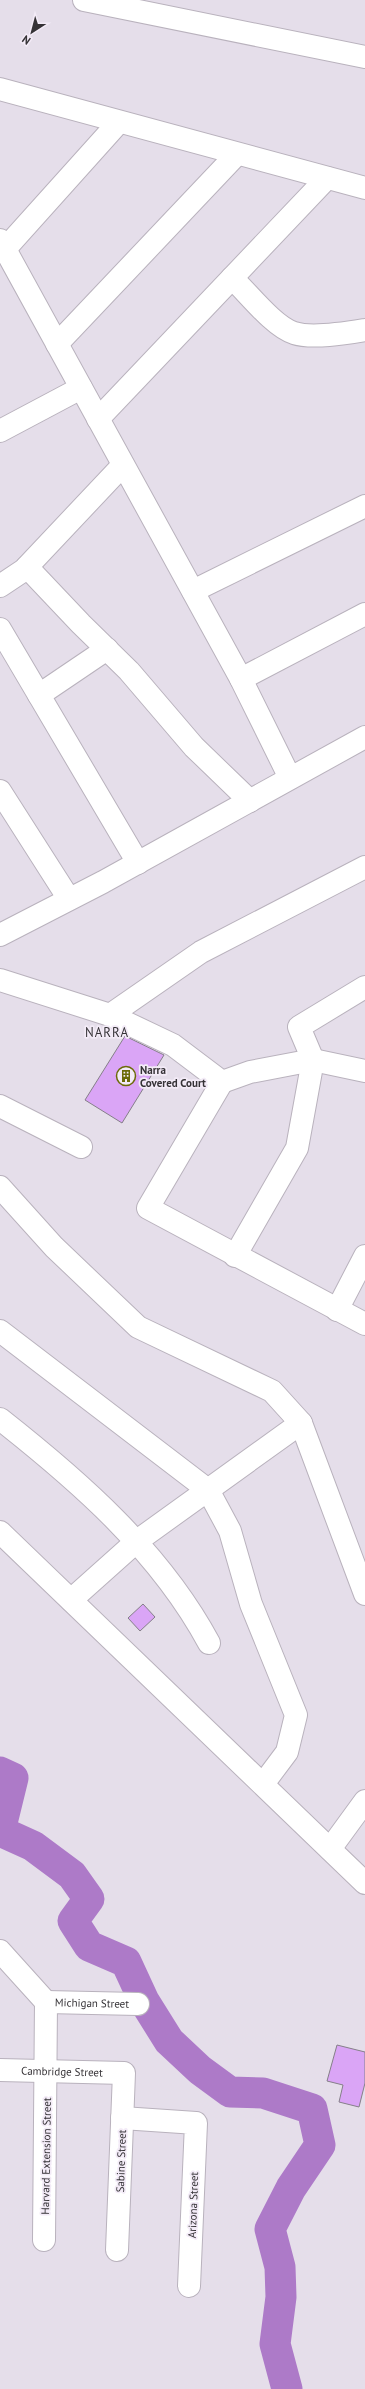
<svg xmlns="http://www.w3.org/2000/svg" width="365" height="2389" viewBox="0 0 365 2389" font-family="'PT Sans',sans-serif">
	<rect width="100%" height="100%" fill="#e5deea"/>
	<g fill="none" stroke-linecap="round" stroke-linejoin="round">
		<path stroke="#ad7ac8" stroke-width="31" d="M0,1772L13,1778L0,1831L33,1846L72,1875L89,1899L73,1921L89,1946L126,1962L144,2001L169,2041L200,2070L230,2092L263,2093L312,2109L320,2145L291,2188L270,2229L280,2267L281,2297L275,2344L287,2389"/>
	</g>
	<g fill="#daa5f6" stroke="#857f89">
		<path d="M125,1036L164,1055L122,1123L85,1100Z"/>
		<path d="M143,1604L155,1617L140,1631L128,1618Z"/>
		<path d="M337,2045L365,2052V2083L359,2107L339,2102L343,2085L327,2081Z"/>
	</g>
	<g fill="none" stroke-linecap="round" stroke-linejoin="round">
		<g stroke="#b9b2bd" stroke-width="24">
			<g id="minor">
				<path d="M84,0L365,57"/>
				<path d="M0,89L365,188"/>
				<path d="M0,240L241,679L290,778"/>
				<path d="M5,249L119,122"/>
				<path d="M232,278C248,293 274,327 294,333C312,339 347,333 365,330"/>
				<path d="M57,344L237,154"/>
				<path d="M98,419L327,178"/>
				<path d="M0,431L81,388"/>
				<path d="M27,567L81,624L129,671L194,747L250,801"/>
				<path d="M0,586L24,570L123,465"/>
				<path d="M193,591L365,506"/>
				<path d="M0,629L138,863"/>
				<path d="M241,679L365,614"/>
				<path d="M39,695L107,649"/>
				<path d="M0,791L69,899"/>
				<path d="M0,935L103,882L365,737"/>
				<path d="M0,980L110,1015L173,1045L222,1082L250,1072L313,1060L365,1071"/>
				<path d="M110,1015L201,952L365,867"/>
				<path d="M222,1082L148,1208L365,1324"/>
				<path d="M0,1106L81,1147"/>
				<path d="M0,1187L54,1247L138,1327L272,1391L301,1423L365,1594"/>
				<path d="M235,1256L297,1148L313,1060L299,1027L365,987"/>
				<path d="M337,1310L365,1256"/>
				<path d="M0,1331L208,1490L230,1531L251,1604L296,1715L287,1752L263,1784"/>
				<path d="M0,1419C80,1482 160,1552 209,1643"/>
				<path d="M0,1532L365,1883"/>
				<path d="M71,1600L137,1541L301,1423"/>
				<path d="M330,1849L365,1801"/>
				<path d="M0,1951L46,2002L44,2240"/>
				<path id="s1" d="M46,2002L138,2004"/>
				<path id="s2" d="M0,2070L124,2073L117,2250"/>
				<path d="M122,2118L196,2123L189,2286"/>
			</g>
		</g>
		<use href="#minor" stroke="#fff" stroke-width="22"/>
	</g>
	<defs>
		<g id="building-ring" transform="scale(1)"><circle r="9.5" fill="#f3ebf7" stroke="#6c6b09" stroke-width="1.5"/><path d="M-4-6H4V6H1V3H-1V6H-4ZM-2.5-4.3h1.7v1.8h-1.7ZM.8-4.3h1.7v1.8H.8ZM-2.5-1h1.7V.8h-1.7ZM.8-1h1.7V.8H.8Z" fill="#6c6b09"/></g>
	</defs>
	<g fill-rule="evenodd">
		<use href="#building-ring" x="126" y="1076"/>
	</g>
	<g text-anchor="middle" stroke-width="3.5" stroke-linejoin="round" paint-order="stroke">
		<g font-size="11" font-weight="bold" fill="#353236" stroke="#f3ebf7" text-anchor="start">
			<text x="140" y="1074">Narra<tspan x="140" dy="13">Covered Court</tspan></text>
		</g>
		<g font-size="11" fill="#353236" stroke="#f3ebf7">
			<text dy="4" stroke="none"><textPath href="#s1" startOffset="46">Michigan Street</textPath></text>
			<text dy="4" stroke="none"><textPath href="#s2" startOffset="62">Cambridge Street</textPath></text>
			<text transform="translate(46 2156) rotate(-89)" y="4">Harvard Extension Street</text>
			<text transform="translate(121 2161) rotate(-88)" y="4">Sabine Street</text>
			<text transform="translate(193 2205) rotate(-88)" y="4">Arizona Street</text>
		</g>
		<g font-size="13" letter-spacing="1" fill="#353236" stroke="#f3ebf7">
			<text x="107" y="1037">NARRA</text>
		</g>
	</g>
	<g transform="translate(32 32) rotate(216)" stroke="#f3ebf7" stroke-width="3" paint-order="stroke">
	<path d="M0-3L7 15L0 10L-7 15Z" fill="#353236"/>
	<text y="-6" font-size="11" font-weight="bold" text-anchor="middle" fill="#353236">N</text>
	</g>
</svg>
